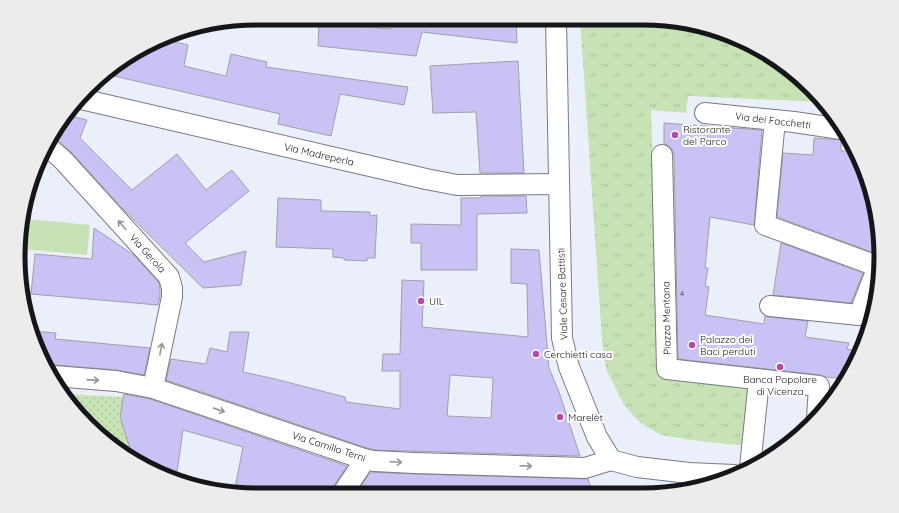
<svg xmlns="http://www.w3.org/2000/svg" width="899" height="513" viewBox="0 0 899 513" font-family="Quicksand,sans-serif">
	<defs>
		<pattern id="grass-dots" width="8" height="8" patternUnits="userSpaceOnUse"><rect width="8" height="8" fill="#c7e3b6"/><path d="M2 2h.1M6 6h.1" fill="none" stroke="#aac29c" stroke-width="1.8" stroke-linecap="round"/></pattern>
		<pattern id="park-tufts" width="24" height="20" patternUnits="userSpaceOnUse"><rect width="24" height="20" fill="#c7e3b6"/><path d="M3 7l-1-3M5 7V3M7 7l1-3M15 17l-1-3M17 17v-4M19 17l1-3" fill="none" stroke="#aac29c"/></pattern>
	</defs>
	<rect width="100%" height="100%" fill="#ebeff9"/>
	<path fill="url(#grass-dots)" d="M65,394L124,397L143,458L130,457L77,414Z"/>
	<path fill="url(#park-tufts)" d="M580,18H658L675,21V24L706,27L762,50L821,102L688,96L686,113L651,110L660,376L752,386L748,446L690,440L661,435L639,422L624,405L606,369L602,340Z"/>
	<path fill="#c7e3b6" d="M27,219L90,225L87,255L24,249Z"/>
	<g fill="#c8c3f4" stroke="#a09fa9" fill-rule="evenodd">
		<path d="M323,18H358L357,26L391,29L392,18H516L517,43L422,32L416,56L318,46L319,23L322,24Z"/>
		<path d="M164,39L188,45L184,66L226,76L231,54L267,62L266,67L408,87L404,105L340,94L331,136L278,124L280,114L105,74L111,67Z"/>
		<path d="M518,61L524,173H480L476,112L433,113L430,66Z"/>
		<path d="M66,115L87,120L80,138L132,190L177,154L206,190L232,170L249,191L185,243L204,262L246,251L241,285L203,288L124,210L71,152L56,138L52,137L58,124Z"/>
		<path d="M664,123L762,130L754,225L710,217L705,268H708L705,286L709,287L705,315L764,324L765,316L769,317L808,321L805,337L849,343L847,349L857,351L849,376L847,379L826,377L820,375L678,359L674,155L672,149L668,145L664,144Z"/>
		<path d="M814,138L841,140V151H851L873,195L877,254L777,217L783,153L813,155Z"/>
		<path d="M481,196H526L527,213L477,214V270H421V243H411V224L461,225V198H481Z"/>
		<path d="M278,198L321,200V211L370,212V216L377,215L375,258H367V261L344,260V258L333,257V249L276,247Z"/>
		<path d="M94,228L135,256L159,283L160,290V296L158,305L31,294L35,254L92,259Z"/>
		<path d="M781,243L863,273L851,303L773,295Z"/>
		<path d="M511,249L539,250L549,368L559,392L580,456L375,450L367,448L166,380L171,359L206,364L210,348L227,352L230,332H249L243,372L275,379L345,397L346,402L400,409V371H382L383,354H400L402,280L424,281L422,327L528,337L527,284L511,283ZM450,375L493,378L491,418L447,416Z"/>
		<path d="M32,331L56,333L55,339L150,348L144,375L117,370L55,365L48,367L36,348Z"/>
		<path d="M124,394L150,399L347,466L332,488L331,494H241L234,493L243,447L183,430L176,479L137,463L134,461L120,417Z"/>
		<path d="M370,472L414,474L588,479L593,493L356,494Z"/>
	</g>
	<g fill="none" stroke-linecap="round" stroke-linejoin="round">
		<g stroke="#777b83" stroke-width="22">
			<g id="minor">
				<path d="M556,18L562,338L569,367L597,437L611,460L637,467L689,473L734,475"/>
				<path d="M81,99L426,179L457,185L559,184"/>
				<path d="M705,113L794,122L841,129"/>
				<path d="M775,120L765,225L877,266"/>
				<path d="M48,147L63,160L169,277L172,288V297L153,388"/>
				<path d="M662,155L667,369L819,386L817,418"/>
				<path d="M770,306L859,315L878,266"/>
				<path d="M54,376L116,381L153,388L364,459L374,461L414,463L585,468L611,460"/>
				<path d="M750,467L759,380"/>
				<path d="M342,494L359,469L364,459"/>
			</g>
		</g>
		<use href="#minor" stroke="#fff" stroke-width="20"/>
	</g>
	<defs><path id="oneway-shaft" d="M-6 0H5M1.5-3L5.5 0L1.5 3" fill="none" stroke-width="1.6" stroke-linecap="round" stroke-linejoin="round"/></defs>
	<g stroke="#969698">
		<use href="#oneway-shaft" transform="translate(122 225) rotate(-132)"/>
		<use href="#oneway-shaft" transform="translate(161 349) rotate(-79)"/>
		<use href="#oneway-shaft" transform="translate(93 380) rotate(4)"/>
		<use href="#oneway-shaft" transform="translate(219 410) rotate(19)"/>
		<use href="#oneway-shaft" transform="translate(396 462) rotate(3)"/>
		<use href="#oneway-shaft" transform="translate(526 466) rotate(2)"/>
	</g>
	<g fill="#b74aa9" stroke="#fff" stroke-width="1.5">
		<circle cx="675" cy="135" r="4"/>
		<circle cx="421" cy="301" r="4"/>
		<circle cx="692" cy="345" r="4"/>
		<circle cx="536" cy="354" r="4"/>
		<circle cx="780" cy="367" r="4"/>
		<circle cx="560" cy="417" r="4"/>
	</g>
	<g text-anchor="middle" stroke-width="4" stroke-linejoin="round" paint-order="stroke">
		<g font-size="8" fill="#424150">
			<text x="682" y="296">4</text>
		</g>
		<g font-size="10" fill="#151619" stroke="#fff">
			<text transform="translate(773 120) rotate(7)" y="4">Via dei Facchetti</text>
			<text transform="translate(319 154) rotate(13)" y="4">Via Madreperla</text>
			<text transform="translate(148 253) rotate(48)" y="4">Via Gerola</text>
			<text transform="translate(562 294) rotate(-92)" y="4">Viale Cesare Battisti</text>
			<text transform="translate(666 318) rotate(-91)" y="4">Piazza Mentana</text>
			<text transform="translate(329 446) rotate(18)" y="4">Via Camillo Terni</text>
		</g>
		<g font-size="10" fill="#151619" stroke="#fff" text-anchor="start">
			<text x="683" y="133">Ristorante<tspan x="683" dy="12">del Parco</tspan></text>
			<text x="429" y="305">UIL</text>
			<text x="700" y="343">Palazzo dei<tspan x="700" dy="12">Baci perduti</tspan></text>
			<text x="544" y="358">Cerchietti casa</text>
			<text x="780" y="383" text-anchor="middle">Banca Popolare<tspan x="780" dy="12">di Vicenza</tspan></text>
			<text x="568" y="421">Marelèt</text>
		</g>
	</g>
	<path d="M0 0H899V513H0ZM256 25H643A231 231 0 0 1 874 256V257A231 231 0 0 1 643 488H256A231 231 0 0 1 25 257V256A231 231 0 0 1 256 25Z" fill="#ececed" fill-rule="evenodd"/>
	<path fill="none" stroke="#151619" stroke-width="5" d="M256 25H643A231 231 0 0 1 874 256V257A231 231 0 0 1 643 488H256A231 231 0 0 1 25 257V256A231 231 0 0 1 256 25Z"/>
</svg>
